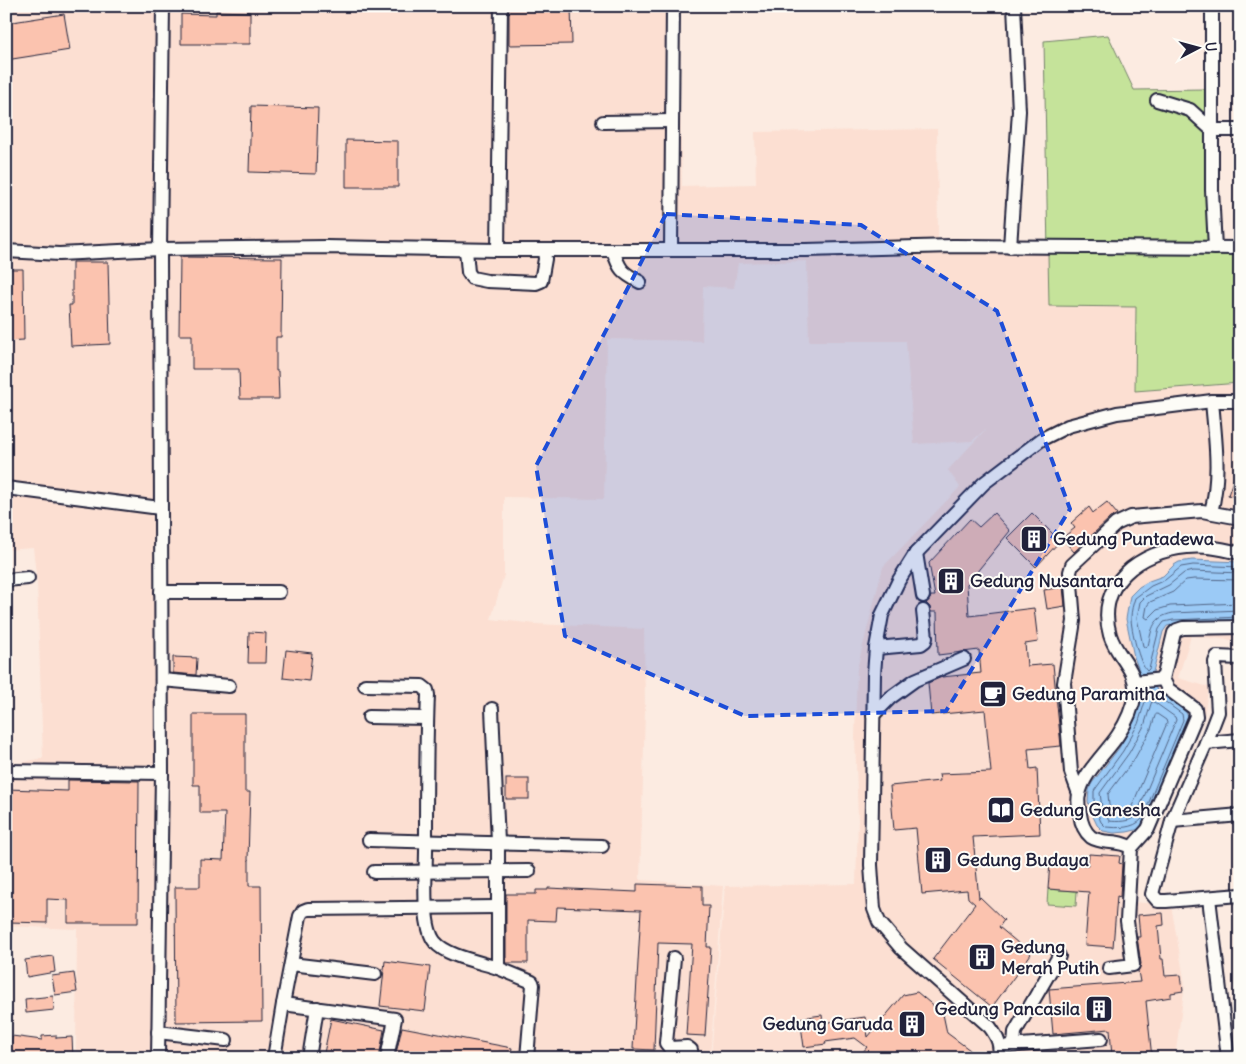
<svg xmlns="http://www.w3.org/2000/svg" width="1246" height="1064" viewBox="0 0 1246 1064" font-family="Delius,sans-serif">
	<rect width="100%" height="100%" fill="#fcebe1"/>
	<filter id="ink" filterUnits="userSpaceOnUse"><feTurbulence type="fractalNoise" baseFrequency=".02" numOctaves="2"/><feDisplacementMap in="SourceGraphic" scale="10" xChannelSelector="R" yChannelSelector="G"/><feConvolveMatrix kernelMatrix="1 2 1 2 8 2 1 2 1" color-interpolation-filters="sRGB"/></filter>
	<g filter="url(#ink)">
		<path fill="#fcdfd2" d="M6,6H678L682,186L756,184L755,132L937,129L938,240H1048L1050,306L1136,307L1135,391L1240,384V641L1191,636L1178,678L1209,687L1204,715L1135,858L1133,902L1171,905L1185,984L1175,1058H711L725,886L856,884L858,819L855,737L857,669L883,567L960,487L948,470L987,428L972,441L914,444L906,341H809L807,261L738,263L734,288L703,286L702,341L607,339L604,499L504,497V575L491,619L536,624L644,629L645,711L640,880L723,886L710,1058H76L77,929L6,926V766L43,758L37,582L33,548L6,550Z"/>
		<g fill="#c5e39a" stroke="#74826a">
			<path d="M1108,35L1134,90L1205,89L1208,245H1240V383L1135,391L1136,307L1049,306L1044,41Z"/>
			<path d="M1048,889L1077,891L1076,906L1047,904Z"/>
		</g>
		<path fill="#9bcaf6" stroke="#6b87ab" d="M1192,560L1240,562V622L1173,625L1167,626L1163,632L1151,680L1157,690L1186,712L1189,719L1146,822L1140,829L1127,832L1114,833L1103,831L1097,825L1091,812L1088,801L1089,790L1092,783L1119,748L1134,721L1144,684L1134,657L1126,619L1130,596L1139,587L1149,581L1163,576L1174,565L1179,562Z"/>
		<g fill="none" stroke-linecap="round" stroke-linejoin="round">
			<g stroke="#526586" stroke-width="1">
				<path d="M1240,567L1193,565L1181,567L1165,580L1151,586L1135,598C1133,604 1131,611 1131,618C1131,628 1139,664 1147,671L1149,669L1159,629L1164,622L1173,620L1240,617"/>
				<path d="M1240,573L1193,571L1184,573L1169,585L1146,596L1140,602L1137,618L1143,646L1146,648L1148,646C1152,628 1153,617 1173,613L1240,610"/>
				<path d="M1240,580L1194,579L1186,580L1173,592L1150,602L1147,606L1145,617L1148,619L1157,610L1170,606L1240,603"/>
				<path d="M1149,690L1182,714L1183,720L1142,819C1133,829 1118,828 1106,827L1101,822L1096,810L1094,800V791L1123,751L1138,724Z"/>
				<path d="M1152,702H1154L1175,717L1176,720L1136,816C1130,822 1117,822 1109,821L1102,808L1100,793L1129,753L1144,726Z"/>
				<path d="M1157,714L1166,720L1167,723L1130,811L1125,813L1113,814L1109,805L1108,794L1135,758L1151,729L1155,716Z"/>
			</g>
		</g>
		<g fill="#fbc3af" stroke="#22223b">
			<path d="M509,6H571L572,44L509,45Z"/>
			<path d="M216,11L250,12V44H181V14L216,15Z"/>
			<path d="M64,14L70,50L6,60V23Z"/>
			<path d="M251,106L318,108L316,174L249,172Z"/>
			<path d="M346,140L398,141V187H346Z"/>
			<path d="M180,257L282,258L281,337H276V371H278L279,399H240L239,369H192V335H179Z"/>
			<path d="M72,262H108L110,344L71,346L69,305H72Z"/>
			<path d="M6,269H23L24,340L6,341Z"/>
			<path d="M1238,466H1240V498L1228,495Z"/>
			<path d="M1107,502L1117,514L1110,518L1074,552L1062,538L1075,528L1071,523L1089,507L1093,513Z"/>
			<path d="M994,513L1010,531L967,584L969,616L1034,608L1038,642L1025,644L1027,666L1053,664L1061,746L1028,749L1030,769L1037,768L1040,834L973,837L979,899L980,897L1004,920L999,927L1031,954L992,1007L933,959L975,904L968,898L967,890L922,894L916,828L894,830L890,786L940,781L939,774L991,772L985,710L931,715L928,683L942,677L981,673L979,650L938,655L937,612H931L930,607L926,603L930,599L931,596H935L929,563L970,519L979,527Z"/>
			<path d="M1032,513L1060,541L1036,567L1007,538Z"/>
			<path d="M1063,587L1065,606L1047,609L1044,590Z"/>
			<path d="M249,632L266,633L265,663H248Z"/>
			<path d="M286,650L312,653L309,681L283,678Z"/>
			<path d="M173,657L197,658L196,675L173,673Z"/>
			<path d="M193,714H245V792H250L248,860H249V886H261L262,1021L176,1022L175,887H200V859L223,860L225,813H200V785H193Z"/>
			<rect x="506" y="779" width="23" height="20"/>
			<path d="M68,780L139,781L138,923H68V900L47,899V923L9,922L10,898H6V789L68,791Z"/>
			<path d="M1089,854L1120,856L1119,863L1122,864L1120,897L1117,896L1113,947L1085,945L1089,892L1048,889L1050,863L1088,865Z"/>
			<path d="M637,884L702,886V906H709L707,947H711L705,1036L686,1035L692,944L658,943L654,1050L633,1049L641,910L557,907L556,921L528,920V963H506V894H536V890H548V888L637,892Z"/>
			<path d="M1163,913L1164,925L1158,926L1161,959H1163L1165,976L1181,975L1183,991L1171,993V997L1146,1001L1152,1058H1112L1110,1029L1053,1034L1049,989L1140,982L1138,971L1141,964L1137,937H1140L1138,915Z"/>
			<path d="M53,956L55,972L27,977L25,960Z"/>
			<path d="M385,961L430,967L425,1011L380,1006Z"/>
			<path d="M74,973L77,992L55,995L52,976Z"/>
			<path d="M917,992L943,1014L947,1033L970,1050L964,1058H858L867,1047L855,1038L825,1042L826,1044L804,1047L800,1018L822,1015L823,1023L865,1017L868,1037L903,995Z"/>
			<path d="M53,996L54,1010L26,1013L25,999Z"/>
			<path d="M331,1019L384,1030L379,1058H323Z"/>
			<path d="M402,1027L512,1048L510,1058H395Z"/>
			<path d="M56,1035V1038L72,1037L73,1058H59V1055H58L10,1058L12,1036L42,1040V1036Z"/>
		</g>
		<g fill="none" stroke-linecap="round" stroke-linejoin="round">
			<g stroke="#22223b" stroke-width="16">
				<g id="minor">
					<path d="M1212,6V190L1215,248"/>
					<path d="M1157,100L1190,110L1212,130H1240"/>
					<path d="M603,122L672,121"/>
					<path d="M1010,247L1019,111L1014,6"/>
					<path d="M466,250L468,272L472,278L487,281L536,283L541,281L545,259L544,250"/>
					<path d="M498,250L501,6"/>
					<path d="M613,250C619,269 622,273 640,282"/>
					<path d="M671,250L673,6"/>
					<path d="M6,251L59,254L160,249L326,247L498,250H806L953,246L1240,248"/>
					<path d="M6,488L160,508"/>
					<path d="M1211,512C1221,475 1215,438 1212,401"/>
					<path d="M916,553L923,596"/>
					<path d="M6,580L28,578"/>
					<path d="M161,592H279"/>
					<path d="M876,648L921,644L925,641L926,638L923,611"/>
					<path d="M1240,658L1217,657L1215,662L1218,712L1206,743L1172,821L1152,894L1158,901H1166L1240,895"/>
					<path d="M162,680L229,686"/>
					<path d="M1135,682L1163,679"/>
					<path d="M365,685L422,686L427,690L428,695C426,743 426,792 426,840C427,864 420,924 435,942C446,956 480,962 498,968V842L492,709"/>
					<path d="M873,715L890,698L915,680L964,659"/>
					<path d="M369,717L427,718"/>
					<path d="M1206,743L1240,740"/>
					<path d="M6,771L162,773"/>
					<path d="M1079,794L1071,772L1064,683L1074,621L1070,572L1072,565L1116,524L1131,517L1202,511L1240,518"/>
					<path d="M1172,821L1240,815"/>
					<path d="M369,840L602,846"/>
					<path d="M1131,848L1148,829L1196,716L1195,709L1168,689L1163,679L1174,633L1177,630L1183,628L1240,627"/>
					<path d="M374,872L529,871"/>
					<path d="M1209,898L1228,1058"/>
					<path d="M674,958L666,1043L670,1048L687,1047L691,1050L692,1058"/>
					<path d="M291,964L375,974"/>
					<path d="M498,968L532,982L533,985L527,1058"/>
					<path d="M1109,968L1133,965L1127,921L1131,848C1120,839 1103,845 1091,837C1084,831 1081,822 1080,814C1079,808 1077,801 1079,795C1082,774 1107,752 1118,735C1126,723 1133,708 1135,693C1138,670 1116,656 1110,635C1095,583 1141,551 1187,547C1205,545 1222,549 1240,553"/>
					<path d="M283,1004L395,1019L387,1058"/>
					<path d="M158,1032L226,1040"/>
					<path d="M1008,1046L1101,1039"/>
					<path d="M1014,1046L1015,1032L1059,956"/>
					<path d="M158,1058L162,773L160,249L163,6"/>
					<path d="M274,1058L283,1004L300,916L303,911L308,909L497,907"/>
					<path d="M309,1058L317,1008"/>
					<path d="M999,1058C1001,1045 998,1038 990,1027L901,948L879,922L874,909L871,865L874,674L876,648L882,615L899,580L916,553L984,483L1042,439L1068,426L1117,413L1212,401H1240"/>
				</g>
			</g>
			<use href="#minor" stroke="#fdfcf7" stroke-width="12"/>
		</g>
	</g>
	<path fill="#1d4ed8" fill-opacity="0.2" stroke="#1d4ed8" stroke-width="4" stroke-dasharray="10 6" stroke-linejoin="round" d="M666,214L861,225L997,311L1070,509L946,711L745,716L565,636L536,466Z"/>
	<defs>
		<g id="building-square" transform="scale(1.4375)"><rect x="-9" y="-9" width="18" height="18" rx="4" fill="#22223b" stroke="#fdfcf7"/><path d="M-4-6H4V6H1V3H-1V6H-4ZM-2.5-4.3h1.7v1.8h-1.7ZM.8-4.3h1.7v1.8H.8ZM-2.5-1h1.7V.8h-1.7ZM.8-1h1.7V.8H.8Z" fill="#fff"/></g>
		<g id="cafe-square" transform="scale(1.4375)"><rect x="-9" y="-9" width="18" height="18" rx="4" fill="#22223b" stroke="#fdfcf7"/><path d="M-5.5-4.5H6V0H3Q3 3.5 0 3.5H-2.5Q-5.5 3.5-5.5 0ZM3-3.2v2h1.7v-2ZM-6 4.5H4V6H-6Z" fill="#fff"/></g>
		<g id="library-square" transform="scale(1.4375)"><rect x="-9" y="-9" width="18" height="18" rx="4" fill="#22223b" stroke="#fdfcf7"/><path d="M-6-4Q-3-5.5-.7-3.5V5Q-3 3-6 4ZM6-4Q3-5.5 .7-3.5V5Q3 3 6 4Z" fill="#fff"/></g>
	</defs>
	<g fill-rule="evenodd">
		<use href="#building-square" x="1034" y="539"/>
		<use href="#building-square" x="951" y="581"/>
		<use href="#cafe-square" x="993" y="694"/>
		<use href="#library-square" x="1001" y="810"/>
		<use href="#building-square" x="938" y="860"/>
		<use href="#building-square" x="982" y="957"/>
		<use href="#building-square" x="1099" y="1009"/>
		<use href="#building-square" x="912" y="1024"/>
	</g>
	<g text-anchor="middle" stroke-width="4" stroke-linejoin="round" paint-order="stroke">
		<g font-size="18" font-weight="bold" fill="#22223b" stroke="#fdfcf7" text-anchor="start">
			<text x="1053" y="545">Gedung Puntadewa</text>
			<text x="970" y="587">Gedung Nusantara</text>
			<text x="1012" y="700">Gedung Paramitha</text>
			<text x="1020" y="816">Gedung Ganesha</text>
			<text x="957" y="866">Gedung Budaya</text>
			<text x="1001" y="953">Gedung<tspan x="1001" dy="21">Merah Putih</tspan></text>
			<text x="1080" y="1015" text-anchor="end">Gedung Pancasila</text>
			<text x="893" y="1030" text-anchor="end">Gedung Garuda</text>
		</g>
	</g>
	<rect width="1246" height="1064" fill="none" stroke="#fdfcf7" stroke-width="25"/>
	<rect x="12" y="12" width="1221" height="1039" fill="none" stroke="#22223b" stroke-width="2" filter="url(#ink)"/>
	<g transform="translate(1198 48) rotate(84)" stroke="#fdfcf7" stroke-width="4" paint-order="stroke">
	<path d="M0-4L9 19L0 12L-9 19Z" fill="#22223b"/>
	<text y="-8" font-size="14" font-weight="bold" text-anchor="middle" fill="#22223b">U</text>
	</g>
</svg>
